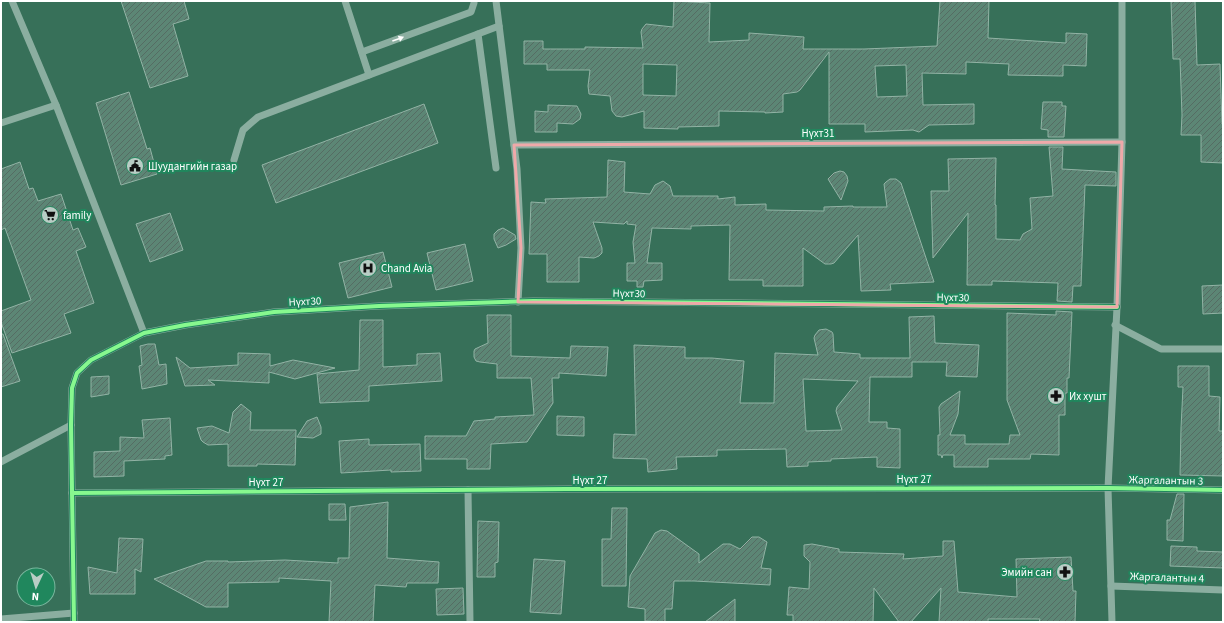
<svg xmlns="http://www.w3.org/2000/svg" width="1224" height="623" viewBox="0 0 1224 623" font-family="'Source Sans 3',sans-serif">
	<defs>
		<pattern id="building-hatch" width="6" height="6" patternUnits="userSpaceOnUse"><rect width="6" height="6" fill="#5c8675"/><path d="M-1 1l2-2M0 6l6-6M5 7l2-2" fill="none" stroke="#556c63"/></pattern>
	</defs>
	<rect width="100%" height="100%" fill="#377059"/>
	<g fill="url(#building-hatch)" stroke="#92b3a5" fill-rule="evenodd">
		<path d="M121,1H184L189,19L173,24L188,76L150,88Z"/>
		<path d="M674,1L710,3L709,42L749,40V33L804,37L803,49H864L937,46L940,1H989L988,38L1066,43V33L1087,34L1086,66L1063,65V76L1008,75L1009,64L966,62V74L922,73L923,105L974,104V124L929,125L919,132L913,130L865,132V124H829V52L800,90L797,92L783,94V112L765,113V112L719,111V126L678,127V129L644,128V111L622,117L616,116L612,111L610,96L589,94L588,86L590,70H547V64H524V41H543V49H585V47L643,48L641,32L642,29L646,24L673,27ZM643,64L677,65L676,96L643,95ZM906,65L907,96L877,97L875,66Z"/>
		<path d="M1171,1H1195L1197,65L1220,64L1222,124H1223V163L1201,162V135H1181L1182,115L1180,59H1173Z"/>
		<path d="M129,92L147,149L150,148L157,174L121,185L96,103Z"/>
		<path d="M1043,102H1062V106H1066L1064,137H1048V130L1041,129Z"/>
		<path d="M424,104L438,143L276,203L262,165Z"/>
		<path d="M548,105L577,106L581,114L580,119L573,124L557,123V132H535V111L548,112Z"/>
		<path d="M1049,147H1063L1062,169L1116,172V186L1085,185L1081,286H1073L1072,302L1057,301L1058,283L992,281V285H967L968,213L933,258L931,191H949L948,159L996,158L995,205H996V239L1020,240L1023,234L1032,229L1030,198L1053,196Z"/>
		<path d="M608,160L625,162L624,192L650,194L655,185L663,181L670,186L673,196H718V199L735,197V205L766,204V210L824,211V207L853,206V207H887L884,184L886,182L890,179H896L901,183L934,282L890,284L891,290L861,291L858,235L834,263L831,264H825L803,248V286H763V280H729L730,225L691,226V229L652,228L647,263H662V280L644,281L643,287H637V281H627V263H635L633,242L636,225L627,224V221L624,224L593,222L602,248V253L599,256L594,258L579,257V282H547V254H529L531,202L546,203L545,199L607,197Z"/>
		<path d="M20,162L29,189L33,188L38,201L61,194L73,230L78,228L86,247L76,251L94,303L64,314L71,333L12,353L1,322V311L31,300L5,228L1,230V169Z"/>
		<path d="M840,171L844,172L847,176L848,181L841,200L828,179L834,173Z"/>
		<path d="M170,213L183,250L150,262L136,224Z"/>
		<path d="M503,228L515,235L516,239L506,245L498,248L494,239V234L498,230Z"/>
		<path d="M465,244L473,281L436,290L427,253Z"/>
		<path d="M383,252L392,287L348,298L339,263Z"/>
		<path d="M1223,285V313L1203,314L1202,286Z"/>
		<path d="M1056,311L1072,312L1069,378H1067V393H1065V415H1059V455L1031,454L1030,459H988V467H954V455H943L942,458L941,455H938V435H940L939,407L941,404L960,391L958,414L950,435H965V444H1009L1010,435H1020L1007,400V313L1056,315Z"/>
		<path d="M487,315H511V356L570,358L571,346L608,347L606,376L559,373V378H552L553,403L527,442L491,444L490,469H467V459H425V436H466L474,421L495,419V417L534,415L531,378H497V364L480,362L476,361L474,357V351L475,349L488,343Z"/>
		<path d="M934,316L935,343L979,345L977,377L946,376L947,362H912V377H870L869,422H887V428L900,429V468L877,467V457L831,459V461L808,462V466L787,467L786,449L717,450V456L676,457L677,469L648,472L647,459L613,458L614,434L636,435L634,345L685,347V358H712L744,361L740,403H774L775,353L818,355L814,338L815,335L819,330L826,329L832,332L833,334L834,352L860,354V358H910L909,317ZM803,379L858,381L837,407L836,411L842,430L806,431Z"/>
		<path d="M360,320H383V367L417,365V354L440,353L442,381L369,386V401L320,403L317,374L359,370Z"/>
		<path d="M1,334H3L20,381L1,387Z"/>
		<path d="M148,344H155L159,365L166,364L167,384L142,389L139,366L142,365L140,346Z"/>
		<path d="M238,353L270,354V366L293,360L335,368L295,379L269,372V383L208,380L215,385L185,386L176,357L190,368L238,365Z"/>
		<path d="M1178,366H1209V396L1220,397L1219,431H1223V476L1180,475L1181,428L1183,387H1178Z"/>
		<path d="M109,376V394L91,397V377Z"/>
		<path d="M241,404L251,412L250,430H296L295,465L257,464V466H228V444L208,445L203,442L201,440L197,428L212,426L229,433L233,412Z"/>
		<path d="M557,416L584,417V436L557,435Z"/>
		<path d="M317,417L321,427V434L313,438L297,437L307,421Z"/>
		<path d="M170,418L172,455L165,456V459L124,461V476L94,477V452L120,451V437L144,438L142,420Z"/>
		<path d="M369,439V445L420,444L421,471L391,472V470L341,473L339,441Z"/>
		<path d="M1177,494H1184L1183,541L1167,540V520H1170Z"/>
		<path d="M388,502L387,558L439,562L438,583H407L406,587L375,585L373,622H329L331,581L279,578V582L228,583V607H206L154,579L206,561H228V562L285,560L338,563V558H349L350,507Z"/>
		<path d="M329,504H345L346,520H329Z"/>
		<path d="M612,508H627L626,586H602V539H611Z"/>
		<path d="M478,521L499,522L498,562L495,563V577H477Z"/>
		<path d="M661,530L667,531L699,554V563L723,544H730L740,549L752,537H759L767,542L761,568L771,569L770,585L694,581H674L672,609H665V622L645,621V609L628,607L630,576L655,533Z"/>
		<path d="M119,538L143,539L141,572L135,569V594H90L88,567L117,573Z"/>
		<path d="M943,541H954L958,592L1017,597L1016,559L1071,557L1073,591H1076L1075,622H1039L1040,619H988V622H939L941,588L911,622H899L874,588L873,622H793V615H787L789,587L809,589L810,562L804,556V545L812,544L839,549V552L904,554L903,559L943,556Z"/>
		<path d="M1171,546L1197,547V551L1223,552V568L1170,566Z"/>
		<path d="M534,559L565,561L561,614L530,612Z"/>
		<path d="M463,588L464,614L437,615L436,589Z"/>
		<path d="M735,599V622H705Z"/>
	</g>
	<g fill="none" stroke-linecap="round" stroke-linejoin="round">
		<g stroke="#8baea0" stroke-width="7">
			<path d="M12,1L56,105L144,333"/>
			<path d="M345,1L369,75"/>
			<path d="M496,1L517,169L521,248L518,302"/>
			<path d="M478,34L496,168"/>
			<path d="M362,52L471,12L474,3V1"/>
			<path d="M1,123L56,105"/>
			<path d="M514,145L1122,142"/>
			<path d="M234,160L243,130L258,117L499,26"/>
			<path d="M1115,325L1161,349H1223"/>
			<path d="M1,462L71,425"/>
			<path d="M468,490L470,622"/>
			<path d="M72,493L566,489L1108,488L1223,490"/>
			<path d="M1111,586L1223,590"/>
			<path d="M1,619L74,613"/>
			<path d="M74,622L71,425L72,388L77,373L91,360L144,333L185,325L274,312L379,306L533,301L1117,307"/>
			<path d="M1112,622L1108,488L1117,307L1122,142V1"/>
		</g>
		<g stroke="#20875d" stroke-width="6">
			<g id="cycleway">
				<path d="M72,493L566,489L1108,488L1223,490"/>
				<path d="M74,622L71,425L72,388L77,373L91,360L144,333L185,325L274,312L379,306L533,301L1117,307"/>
			</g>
		</g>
		<use href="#cycleway" stroke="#87f88f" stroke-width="4"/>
	</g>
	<defs><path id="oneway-solid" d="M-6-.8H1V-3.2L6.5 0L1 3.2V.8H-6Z"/></defs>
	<use fill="#fff" href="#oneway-solid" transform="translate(398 39) rotate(-20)"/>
	<path fill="none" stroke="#efa9a9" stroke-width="3" stroke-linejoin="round" d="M1122,142L1117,307L518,302L521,248L514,145Z"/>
	<defs>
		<g id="civic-disc" transform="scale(0.9)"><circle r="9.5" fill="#b9cdc5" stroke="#20875d"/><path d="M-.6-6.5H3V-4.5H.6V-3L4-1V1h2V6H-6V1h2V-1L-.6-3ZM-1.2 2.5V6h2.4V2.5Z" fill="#111"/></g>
		<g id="supermarket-disc" transform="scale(0.9)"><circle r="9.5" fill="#b9cdc5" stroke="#20875d"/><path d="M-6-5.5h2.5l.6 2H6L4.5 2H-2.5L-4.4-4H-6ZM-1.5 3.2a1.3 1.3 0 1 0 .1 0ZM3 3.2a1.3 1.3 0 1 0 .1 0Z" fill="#111"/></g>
		<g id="hospital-disc" transform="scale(0.9)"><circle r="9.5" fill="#b9cdc5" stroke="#20875d"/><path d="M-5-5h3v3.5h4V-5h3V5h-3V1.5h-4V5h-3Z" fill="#111"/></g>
		<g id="pharmacy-disc" transform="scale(0.9)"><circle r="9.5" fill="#b9cdc5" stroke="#20875d"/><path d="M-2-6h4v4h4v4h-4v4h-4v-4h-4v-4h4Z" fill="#111"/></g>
	</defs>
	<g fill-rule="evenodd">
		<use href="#civic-disc" x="135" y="166"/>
		<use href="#supermarket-disc" x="50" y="215"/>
		<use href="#hospital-disc" x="368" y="268"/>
		<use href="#pharmacy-disc" x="1056" y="396"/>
		<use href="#pharmacy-disc" x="1065" y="572"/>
	</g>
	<g text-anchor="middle" stroke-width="4" stroke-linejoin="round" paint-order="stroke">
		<g font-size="11" fill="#fff" stroke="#20875d">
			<text x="818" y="137">Нүхт31</text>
			<text transform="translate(629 293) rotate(1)" y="4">Нүхт30</text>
			<text transform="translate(953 297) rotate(1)" y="4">Нүхт30</text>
			<text transform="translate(305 301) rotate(-3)" y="4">Нүхт30</text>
			<text x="914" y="483">Нүхт 27</text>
			<text x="590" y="484">Нүхт 27</text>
			<text transform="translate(1166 480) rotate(1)" y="4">Жаргалантын 3</text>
			<text x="266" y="486">Нүхт 27</text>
			<text transform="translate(1167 577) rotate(2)" y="4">Жаргалантын 4</text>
		</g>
		<g font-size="11" fill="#fff" stroke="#20875d" text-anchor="start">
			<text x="148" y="170">Шуудангийн газар</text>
			<text x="63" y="219">family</text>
			<text x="381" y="272">Chand Avia</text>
			<text x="1069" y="400">Их хушт</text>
			<text x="1052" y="576" text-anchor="end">Эмийн сан</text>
		</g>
	</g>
	<rect width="1224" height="623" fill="none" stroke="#ffffff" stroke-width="4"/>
	<g transform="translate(36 587) rotate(184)"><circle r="19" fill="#20875d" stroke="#79b79e"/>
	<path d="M0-3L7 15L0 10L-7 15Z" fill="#b9cdc5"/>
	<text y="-6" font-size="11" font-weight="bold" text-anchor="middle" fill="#ffffff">N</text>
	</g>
</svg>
